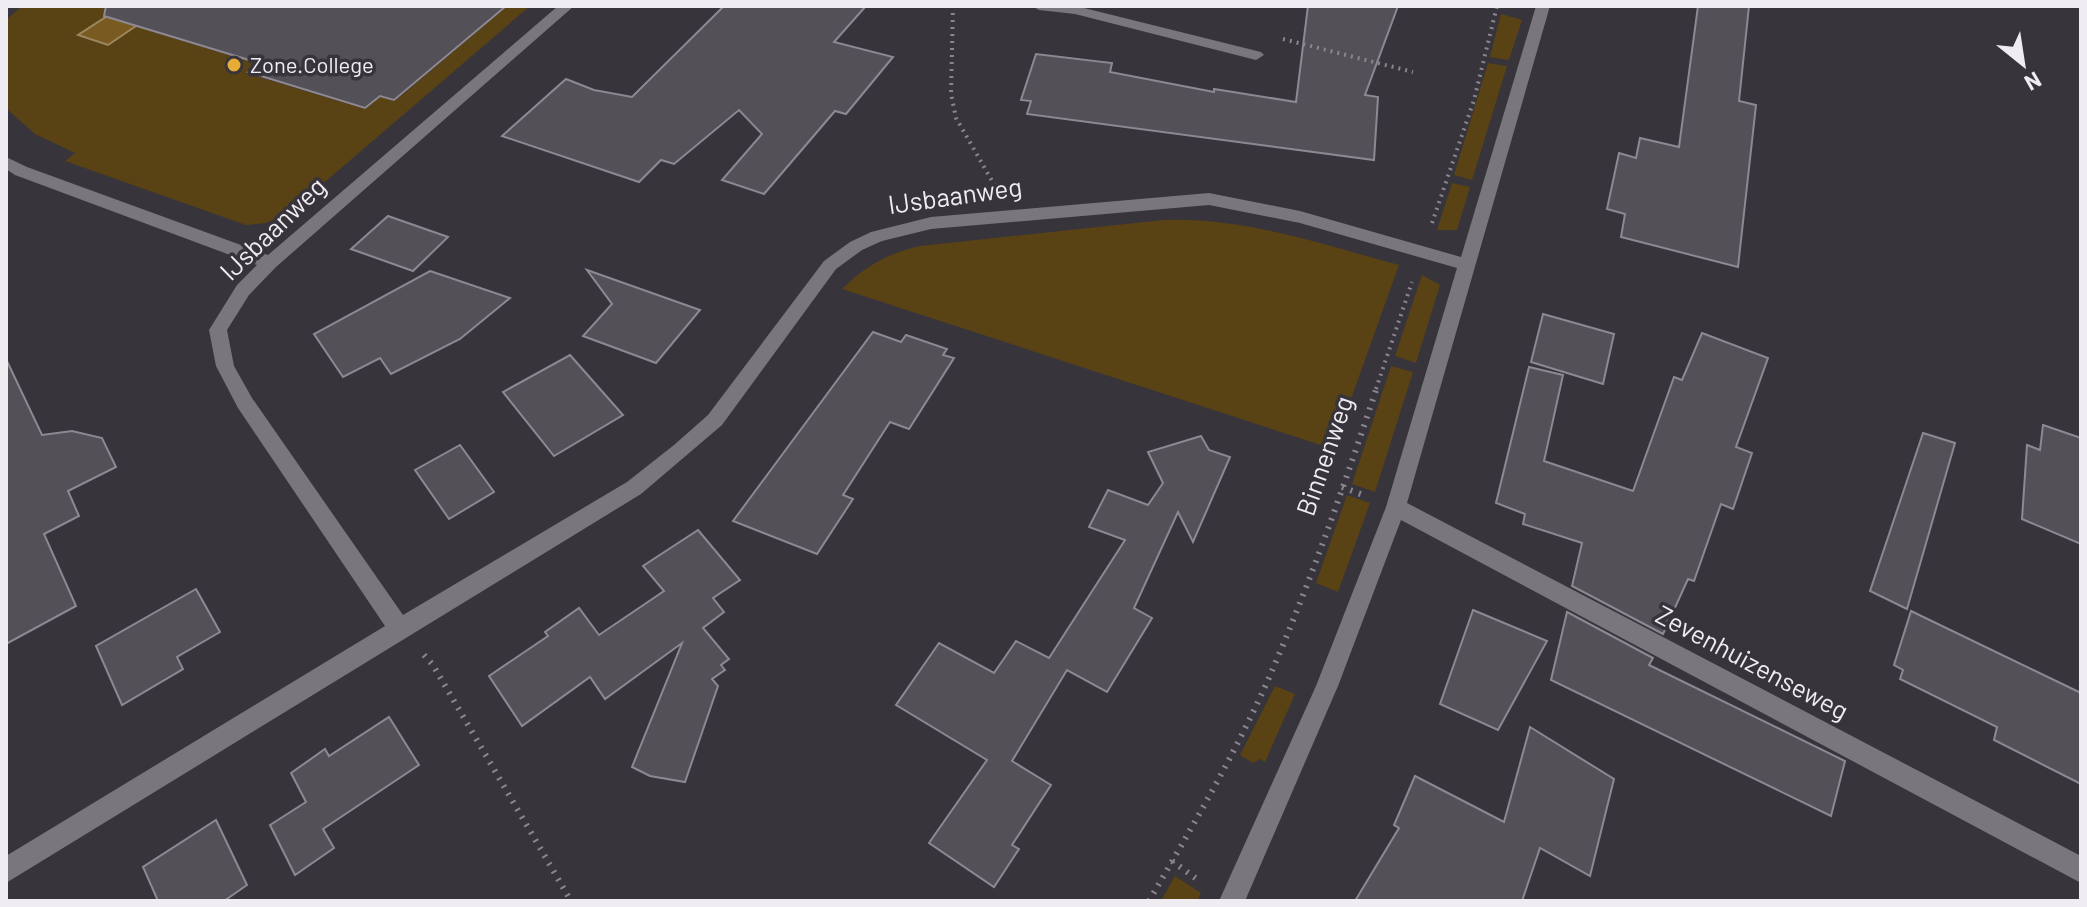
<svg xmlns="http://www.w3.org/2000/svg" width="2087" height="907" viewBox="0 0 2087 907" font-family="Barlow,sans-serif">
	<rect width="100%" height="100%" fill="#38343c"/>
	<g fill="#594214">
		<path d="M22,6H106L118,10L134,26L228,55L236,49L265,58L246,73L365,109L380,97L395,101L505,8L501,6H530L291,211L266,223L246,225L65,161L75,153L35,134L9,111L6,107V20Z"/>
		<path d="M1501,14L1522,20L1509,60L1490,57Z"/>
		<path d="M1488,63L1507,66L1472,180L1454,175Z"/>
		<path d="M1452,183L1470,187L1457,230H1437Z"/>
		<path d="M1163,220C1244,217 1321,244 1399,265L1333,449L842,289C865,266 889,253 920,246Z"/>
		<path d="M1422,275L1440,285L1416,363L1395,356Z"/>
		<path d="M1391,366L1413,372L1375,492L1352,484Z"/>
		<path d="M1347,495L1370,503L1338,592L1316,583Z"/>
		<path d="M1275,686L1295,694L1265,762L1260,759L1253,763L1240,755Z"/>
		<path d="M1175,876L1201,893L1197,901H1161Z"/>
	</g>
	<path fill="#795b21" stroke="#9d8760" stroke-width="2" d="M123,6L136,26L108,45L78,35Z"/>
	<g fill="#545058" stroke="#8d8892" stroke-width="2">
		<path d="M106,6H506L394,100L380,96L365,108L248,72L259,63L104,16Z"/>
		<path d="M724,6H866L834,42L893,57L846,114L835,111L764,194L722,180L762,134L739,110L674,164L661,160L639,182L502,136L566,79L594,90L632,97Z"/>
		<path d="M1308,6H1398L1365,95L1378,97L1374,160L1027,114L1031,101L1021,100L1036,54L1112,63L1110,72L1214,92V89L1296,102Z"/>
		<path d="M1698,6H1749L1739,101L1756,105L1738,267L1621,237L1625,214L1607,209L1619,153L1636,158L1640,138L1679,147Z"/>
		<path d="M388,216L448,237L413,271L351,249Z"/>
		<path d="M587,270L700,310L656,363L583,336L612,304Z"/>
		<path d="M430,271L510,298L460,339L391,374L380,358L343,377L314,334Z"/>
		<path d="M1543,314L1614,334L1603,384L1531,362Z"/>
		<path d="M873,332L901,342L906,335L947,349L943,355L954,358L909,429L890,422L843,495L853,499L817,554L733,521Z"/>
		<path d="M1702,333L1768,358L1736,447L1752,453L1733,509L1721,504L1694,581L1688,579L1663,634L1572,586L1582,543L1523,524L1525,514L1496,503L1529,367L1563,375L1544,461L1633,491L1674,377L1682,380Z"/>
		<path d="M570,355L623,415L554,456L503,392Z"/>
		<path d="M6,359L42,435L72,431L102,438L116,467L68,491L79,516L44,534L76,606L6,644Z"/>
		<path d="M2043,425L2081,438V544L2022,519L2027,445L2040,450Z"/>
		<path d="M1923,433L1955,443L1907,609L1870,591Z"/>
		<path d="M1201,436L1209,450L1230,457L1193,542L1178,512L1134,608L1152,618L1107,692L1067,670L1012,761L1051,785L1012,845L1019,849L994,887L929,843L987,760L896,705L939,643L994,673L1016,641L1049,658L1125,540L1089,527L1108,490L1148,505L1163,483L1148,452Z"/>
		<path d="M460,445L494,492L449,519L415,470Z"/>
		<path d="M698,530L740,580L713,598L724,612L703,628L729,659L721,665L725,670L712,679L718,686L685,782L650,776L632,767L682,643L605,699L590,677L522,726L489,676L548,636L545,632L579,608L599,635L664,591L643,566Z"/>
		<path d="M196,589L220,632L177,657L183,669L122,705L96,646Z"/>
		<path d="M1473,610L1547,641L1498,730L1440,704Z"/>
		<path d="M1911,611L2081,693V784L1994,740L1997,727L1900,679L1903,670L1894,665Z"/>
		<path d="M1567,612L1653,658L1649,665L1845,761L1831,816L1551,680Z"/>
		<path d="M389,717L419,765L323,829L334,848L295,875L270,825L306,802L291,773L325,749L329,756Z"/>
		<path d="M1530,727L1614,779L1590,876L1540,848L1522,901H1355L1399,828L1394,825L1415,776L1504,822Z"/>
		<path d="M216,820L247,885L224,901H158L143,867Z"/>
	</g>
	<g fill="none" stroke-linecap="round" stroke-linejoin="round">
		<g stroke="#8a868d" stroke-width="4" stroke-dasharray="2 5" stroke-linecap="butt">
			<path d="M953,6L951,94L956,118L995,186"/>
			<path d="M1283,39L1413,72"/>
			<path d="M1432,223L1474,100L1497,6"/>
			<path d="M1376,389L1412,282"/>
		</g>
		<g stroke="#8a868d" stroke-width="6" stroke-dasharray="2 7" stroke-linecap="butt">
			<path d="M1342,487L1363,495"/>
			<path d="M424,655L433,665L571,901"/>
			<path d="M1172,861L1201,882"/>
			<path d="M1149,901C1191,829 1234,756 1268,680C1310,584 1344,486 1377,387"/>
		</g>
		<g fill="#79777b" fill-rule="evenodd">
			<path d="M558,6H574L276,267L249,295L227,330L234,366L252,398L403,615L627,482L674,445L708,415L824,261L850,242L871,232L931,217L1209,193L1300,211L1461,257L1536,6H1550L1407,503L2081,856V883L1401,520L1338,686L1245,901H1219L1316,686L1386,507L1457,268L1300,223L1209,205L931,229L882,241L862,250L836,269L722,425L641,494L6,883V856L385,626L238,408L216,366L209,330L237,285L257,265L15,175L6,169V157L27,167L268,255Z"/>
			<path d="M1032,6H1076L1261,52L1264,55L1256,60L1075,14L1039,10Z"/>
		</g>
	</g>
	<circle fill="#e7ac36" stroke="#38343c" stroke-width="3" cx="234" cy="65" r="8"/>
	<g text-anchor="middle" stroke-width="7" stroke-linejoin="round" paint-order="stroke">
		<g font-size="22" fill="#f0edf2" stroke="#38343c" text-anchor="start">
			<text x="250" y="73">Zone.College</text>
		</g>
		<g font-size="26" fill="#f0edf2" stroke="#38343c">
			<text transform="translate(955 196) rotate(-8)" y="9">IJsbaanweg</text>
			<text transform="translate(273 229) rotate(-44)" y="9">IJsbaanweg</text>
			<text transform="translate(1325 456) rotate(-71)" y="9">Binnenweg</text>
			<text transform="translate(1752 663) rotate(28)" y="9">Zevenhuizenseweg</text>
		</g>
	</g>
	<rect width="2087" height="907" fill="none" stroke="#f0edf2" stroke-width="16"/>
	<g transform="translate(2023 64) rotate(150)" stroke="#38343c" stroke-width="6" paint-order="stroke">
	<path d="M0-6L14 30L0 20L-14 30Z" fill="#f0edf2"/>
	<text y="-12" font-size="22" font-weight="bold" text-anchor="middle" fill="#f0edf2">N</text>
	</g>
</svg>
